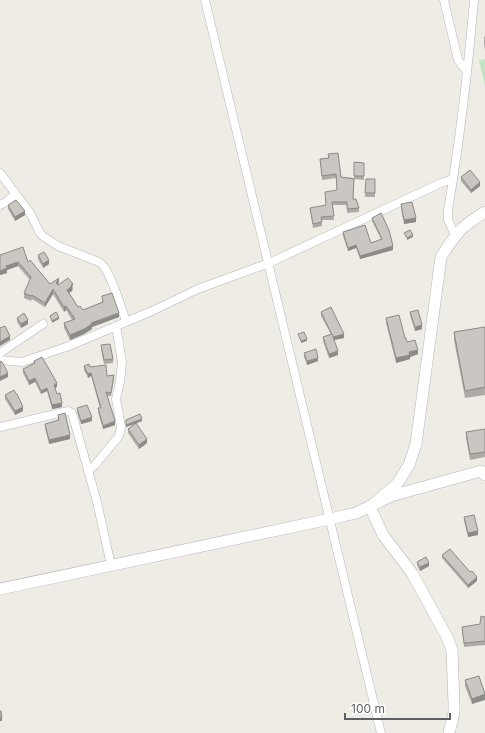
<svg xmlns="http://www.w3.org/2000/svg" width="485" height="733" viewBox="0 0 485 733" font-family="Inter,sans-serif">
	<rect width="100%" height="100%" fill="#eeece4"/>
	<path fill="#c1e5c2" d="M485,59V86L479,60Z"/>
	<g fill="none" stroke-linecap="round" stroke-linejoin="round">
		<g stroke="#b4b6ba" stroke-width="9">
			<g id="street">
				<path d="M205,0L381,733"/>
				<path d="M444,0L458,60L467,72"/>
				<path d="M0,173L30,213L40,233L44,237L58,246L99,262C110,268 121,308 126,321"/>
				<path d="M0,205L6,202L15,195"/>
				<path d="M455,235L448,220V210C460,140 468,70 474,0"/>
				<path d="M0,353L43,324"/>
				<path d="M0,360L22,362L69,346L152,311L198,289L269,263L441,183L453,179"/>
				<path d="M0,427L68,411L72,413L97,502L111,565"/>
				<path d="M88,471L95,465L119,436L121,427L116,399L120,382L122,362L116,326"/>
			</g>
		</g>
		<g stroke="#b3b6bb" stroke-width="12">
			<g id="secondary">
				<path d="M0,589L330,519L356,513L391,496L481,471L485,475"/>
				<path d="M449,733L454,713V704L452,650L448,639L412,573L383,535L370,507L397,484L409,465L416,444L441,257C456,234 461,226 485,212"/>
			</g>
		</g>
		<use href="#street" stroke="#fff" stroke-width="8"/>
		<use href="#secondary" stroke="#fff" stroke-width="11"/>
	</g>
	<g fill="#aeaaa6">
		<path d="M485,36V50L484,44V37Z"/>
		<path d="M328,154L341,177L354,178V176L364,163V180L354,179L353,199L359,208V212L347,213V205H333L334,220H322V226L313,228L310,208L326,206L337,190L336,178L322,180L320,159L328,158Z"/>
		<path d="M461,177L480,186L471,193L461,181Z"/>
		<path d="M366,179H375V197H365Z"/>
		<path d="M401,204L416,222L404,224L401,208Z"/>
		<path d="M8,205L25,215L15,221L8,209Z"/>
		<path d="M372,218L393,250L360,259L356,248L348,251L343,236V232L371,243L381,239L372,221Z"/>
		<path d="M0,255L28,262L50,284L59,282L58,284L73,289L72,291L69,293L78,307L83,310L102,302V296L119,317L92,327V329L84,334L70,340L64,328V323L72,320L66,310L64,312L53,294L45,307L32,299L31,301L24,298V293L30,280L18,266L7,270V273L0,275Z"/>
		<path d="M38,255L49,264L43,268L38,259Z"/>
		<path d="M321,312L344,338L334,340L338,355L329,358L323,341V337L331,334L321,316Z"/>
		<path d="M410,312L422,329L415,331L410,315Z"/>
		<path d="M17,318L28,324L21,328L17,322Z"/>
		<path d="M386,318L405,338L407,342L418,354L410,357V359L396,363L386,323Z"/>
		<path d="M485,327V395L465,398L454,340V332Z"/>
		<path d="M101,345L113,359V363L104,364L101,349Z"/>
		<path d="M304,353L318,361L307,365L304,357Z"/>
		<path d="M34,361L57,387L55,388L57,394L62,407L52,409L47,391L41,394L35,382L29,385L23,373V369L34,363Z"/>
		<path d="M84,366L90,367L114,379L111,396H107L115,425L103,429L98,412V408H100L91,376L88,378L84,370Z"/>
		<path d="M5,395L23,411L15,415L5,399Z"/>
		<path d="M77,408L92,421L81,424L77,412Z"/>
		<path d="M58,415L70,439L49,444L45,428V424L58,420Z"/>
		<path d="M126,420L142,421L136,423L147,443L139,449L128,433V429L135,424L126,427Z"/>
		<path d="M485,429V457L470,460L466,438V432Z"/>
		<path d="M464,517L478,535L468,537L464,521Z"/>
		<path d="M442,555L477,581L468,588L442,558Z"/>
		<path d="M417,562L429,566L420,571L417,565Z"/>
		<path d="M485,617V645L464,647L462,627L480,624Z"/>
		<path d="M465,680L485,693L472,704L465,686Z"/>
	</g>
	<g fill="#8d8b87">
		<path d="M480,182V186L471,193V190Z"/>
		<path d="M25,211V215L15,221V217Z"/>
		<path d="M416,218V222L404,224V220Z"/>
		<path d="M413,235V237L407,240V238Z"/>
		<path d="M356,245V248L348,251V248Z"/>
		<path d="M393,246V250L360,259V256Z"/>
		<path d="M49,260V264L43,268V264Z"/>
		<path d="M18,262V266L7,270V273L0,275V271L6,266Z"/>
		<path d="M59,278V282L56,287V283Z"/>
		<path d="M73,284L72,291L67,294V290Z"/>
		<path d="M53,289V294L45,307V303Z"/>
		<path d="M66,306V310L64,312V307Z"/>
		<path d="M119,313V317L92,327V329L84,334L70,340V335L91,323Z"/>
		<path d="M59,317V319L52,323V321Z"/>
		<path d="M28,320V324L21,328V324Z"/>
		<path d="M422,325V329L415,331V327Z"/>
		<path d="M344,334V338L333,340V337Z"/>
		<path d="M10,336V340L0,346V342Z"/>
		<path d="M307,339V341L301,343V341Z"/>
		<path d="M418,350V354L410,357V359L396,363V358L409,352Z"/>
		<path d="M338,351V355L329,358V354Z"/>
		<path d="M318,358V361L307,365V361Z"/>
		<path d="M8,373V377L0,381V377Z"/>
		<path d="M91,373V376L88,378V374Z"/>
		<path d="M35,378V382L29,385V381Z"/>
		<path d="M57,383V387L54,388V385Z"/>
		<path d="M47,388V391L41,394V391Z"/>
		<path d="M62,403V407L52,409V405Z"/>
		<path d="M23,407V411L15,415V411Z"/>
		<path d="M92,417V421L81,424V421Z"/>
		<path d="M142,419V421L126,427V425Z"/>
		<path d="M115,421V425L103,429V426Z"/>
		<path d="M70,435V439L49,444V440Z"/>
		<path d="M147,439V443L139,449V445Z"/>
		<path d="M478,531V535L468,537V533Z"/>
		<path d="M429,563V566L420,571V567Z"/>
		<path d="M477,577V581L468,588V585Z"/>
		<path d="M485,694V700L472,704V699Z"/>
		<rect x="0" y="718" width="2" height="3"/>
	</g>
	<g fill="#cac6c1" stroke="#8d8b87">
		<path d="M338,153L341,177L354,179L353,199H356L359,208L347,209V202H332L334,216L321,217L322,222L313,224L310,208L326,205L325,192L337,190L336,174L322,176L320,159L329,158L328,154Z"/>
		<path d="M354,162L364,163V176H354Z"/>
		<path d="M470,170L480,182L471,190L461,177Z"/>
		<path d="M366,179H375V193H365Z"/>
		<path d="M16,200L25,211L15,217L8,205Z"/>
		<path d="M412,202L416,218L404,220L401,204Z"/>
		<path d="M381,213L389,230L393,246L360,256L356,245L348,248L343,232L365,225L371,243L382,239L372,218Z"/>
		<path d="M410,230L413,235L407,238L404,233Z"/>
		<path d="M23,247L28,262L30,260L50,284L59,278L56,283L58,285L68,278L73,284L71,285L72,286L67,290L78,307L80,306L83,310L103,302L102,296L112,293L119,313L91,323L92,324L84,329L70,335L64,323L75,319L66,306L64,307L53,289L45,303L32,295L31,296L24,293L31,277L18,262L6,266L7,268L0,271V255Z"/>
		<path d="M44,252L49,260L43,264L38,255Z"/>
		<path d="M331,307L344,334L333,337L321,312Z"/>
		<path d="M418,310L422,325L415,327L410,312Z"/>
		<path d="M56,312L59,317L52,321L50,316Z"/>
		<path d="M24,313L28,320L21,324L17,318Z"/>
		<path d="M399,315L405,338H406L407,342L415,340L418,350L409,352L410,355L396,358L386,318Z"/>
		<path d="M5,326L10,336L0,342V328Z"/>
		<path d="M485,327V387L465,391L454,332Z"/>
		<path d="M304,332L307,339L301,341L298,334Z"/>
		<path d="M332,334L338,351L329,354L323,337Z"/>
		<path d="M110,344L113,359L104,360L101,345Z"/>
		<path d="M316,349L318,358L307,361L304,353Z"/>
		<path d="M42,357L57,383L54,385L57,394L60,393L62,403L52,405L47,388L41,391L35,378L29,381L23,369L35,363L34,361Z"/>
		<path d="M0,361L2,362L8,373L0,377Z"/>
		<path d="M89,364L90,367L106,365L107,376L114,375L111,393L106,392L115,421L103,426L98,408H101L91,373L88,374L84,366Z"/>
		<path d="M14,390L16,394H17L23,407L15,411L5,395Z"/>
		<path d="M87,405L92,417L81,421L77,408Z"/>
		<path d="M65,413L70,435L49,440L45,424L59,420L58,415Z"/>
		<path d="M140,414L142,419L126,425V420Z"/>
		<path d="M136,423L147,439L139,445L128,429Z"/>
		<path d="M485,429V452L470,454L466,432Z"/>
		<path d="M474,515L478,531L468,533L464,517Z"/>
		<path d="M450,549L470,572L472,571L477,577L468,585L442,555Z"/>
		<path d="M426,557L429,563L420,567L417,562Z"/>
		<path d="M481,616L485,617V641L464,643L462,627L480,624Z"/>
		<path d="M479,676L485,694L472,699L465,680Z"/>
		<path d="M0,711H1L2,718H0Z"/>
	</g>
	<path d="M345 713v6h105v-6" fill="none" stroke="#5c5f64" stroke-width="2"/>
	<text x="351" y="713" font-size="12" fill="#5c5f64" stroke="#ffffff" stroke-width="3" paint-order="stroke">100 m</text>
</svg>
